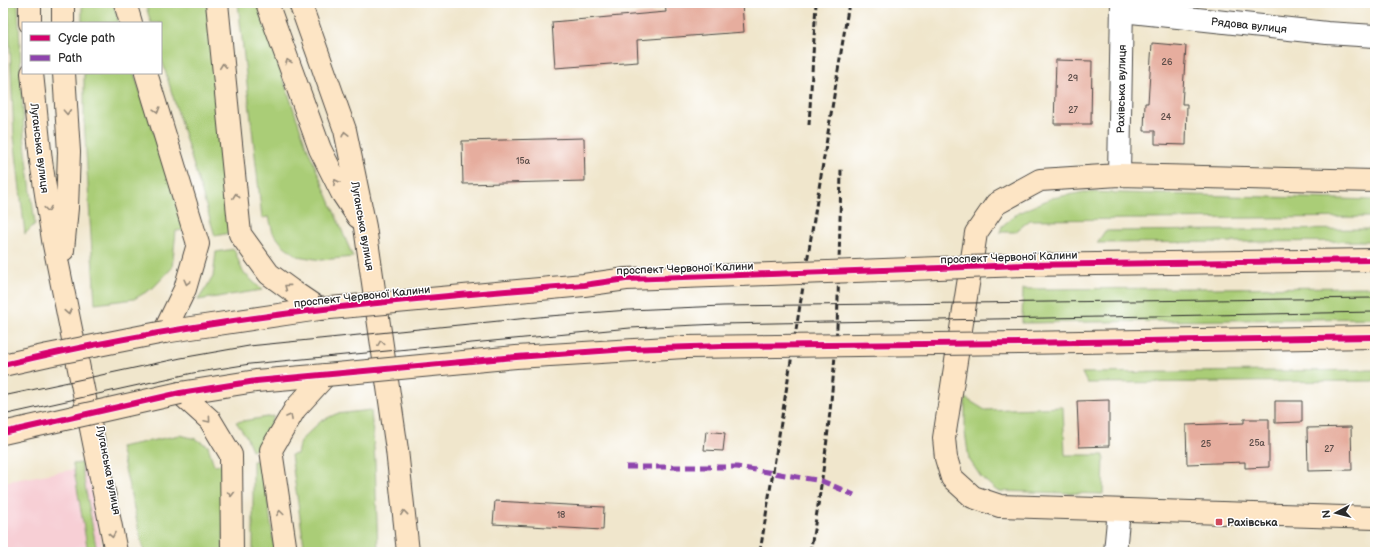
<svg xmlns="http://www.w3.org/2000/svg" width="1378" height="555" viewBox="0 0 1378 555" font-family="'Balsamiq Sans',sans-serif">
	<rect width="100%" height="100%" fill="#fff"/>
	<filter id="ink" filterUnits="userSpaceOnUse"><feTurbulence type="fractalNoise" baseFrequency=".025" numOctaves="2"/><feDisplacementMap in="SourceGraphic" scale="8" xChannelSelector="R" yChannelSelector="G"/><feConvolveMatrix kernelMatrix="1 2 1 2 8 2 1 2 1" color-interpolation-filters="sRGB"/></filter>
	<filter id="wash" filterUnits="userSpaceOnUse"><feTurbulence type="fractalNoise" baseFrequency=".012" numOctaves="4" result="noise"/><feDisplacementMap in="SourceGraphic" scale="16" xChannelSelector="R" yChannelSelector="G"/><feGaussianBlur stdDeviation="0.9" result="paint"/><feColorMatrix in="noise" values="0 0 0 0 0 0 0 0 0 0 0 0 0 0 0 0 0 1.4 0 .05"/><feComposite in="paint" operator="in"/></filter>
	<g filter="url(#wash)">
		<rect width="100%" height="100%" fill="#f0e6cc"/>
		<path fill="#f7cfd5" d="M87,467L103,552H3V482Z"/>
		<g fill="#aacd77" stroke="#6a7c51">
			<path d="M8,3H18L24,135L35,224L25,234L14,136Z"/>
			<path d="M82,3H113L119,23H82Z"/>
			<path d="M145,3H207L230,233L215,236L161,57V23H151Z"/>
			<path d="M238,3H257L305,142L353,257L321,260L297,256L283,245L273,233L269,217L262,218Z"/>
			<path d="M84,73H134L186,230L176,231L172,268L153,288L134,299L95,304L84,118Z"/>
			<path d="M1084,192L1375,200V217L1030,220L1015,232H1000L1002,226L1018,213L1052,198Z"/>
			<path d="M1375,229V241L1097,243L1105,231Z"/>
			<path d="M234,249L243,272L262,290L198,300L213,277L216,252Z"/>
			<path d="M1375,287V318L1022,323L1023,289Z"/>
			<path d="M1375,370V381L1087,383L1082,373Z"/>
			<path d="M965,398L985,410L1063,407L1065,455H1104L1103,494L997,491L981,477L969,459L965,432Z"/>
			<path d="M371,410L375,461L378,552H305L291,455L297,454L300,441L321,421L336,414Z"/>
			<path d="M274,416L267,432L263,448L252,450L246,436L236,422Z"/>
			<path d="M180,435L196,439L208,446L214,465L223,464L224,552H144L120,447Z"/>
			<path d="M262,460L275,552H253V461Z"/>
			<path d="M81,463L97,552H88L73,464Z"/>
		</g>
		<g id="blocks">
			<g fill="#e6ad9e">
				<path d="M665,3H742L744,32L637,40L638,62L555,68L552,22L666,12Z"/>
				<path d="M1152,43L1186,46L1182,104H1187L1186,145L1155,144V131H1144L1145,103H1148Z"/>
				<path d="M1056,60L1092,61L1091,124H1054Z"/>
				<path d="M584,138L585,181L463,184L462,141Z"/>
				<path d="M1109,400V446L1079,447L1077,401Z"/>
				<path d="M1275,401H1302V422L1275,423Z"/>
				<path d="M1244,419H1269V467L1245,468V462L1187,464L1186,425L1244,423Z"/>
				<path d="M1351,427L1352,470L1308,471L1307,428Z"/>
				<path d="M706,431L725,433L723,451L704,450Z"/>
				<path d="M495,501L604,507L603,530L493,524Z"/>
			</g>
		</g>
	</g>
	<g filter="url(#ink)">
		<use href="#blocks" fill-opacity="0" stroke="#494743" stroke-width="1"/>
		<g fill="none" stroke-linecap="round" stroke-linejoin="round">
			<g stroke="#494743" stroke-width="24">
				<g id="minor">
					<path d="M1122,11L1327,33L1375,36"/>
					<path d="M1119,175L1122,3"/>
					<path d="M1115,552L1119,510"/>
				</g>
			</g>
			<g stroke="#494743" stroke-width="24">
				<g id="secondary">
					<path d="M63,3V23"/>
					<path d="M125,3L131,23"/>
					<path d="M217,3L240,234L269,274L291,290L319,309"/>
					<path d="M267,3L320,149L342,193L358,217"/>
					<path d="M300,3L345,130L365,227L397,450L408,552"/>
					<path d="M30,23V3"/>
					<path d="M32,73L41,161L53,240L116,552"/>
					<path d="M146,73L198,244L185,289L164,332"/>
					<path d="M1375,181L1119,175L1040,180L996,204L976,233L944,438L946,458L952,478L973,497L1000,506L1375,518"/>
					<path d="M63,250L67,208L69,152L64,73"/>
					<path d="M1024,265L1375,260"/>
					<path d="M164,332L319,309"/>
					<path d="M1020,343L1375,337"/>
					<path d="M180,393L210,420L231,455L232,552"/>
					<path d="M180,393L256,381L326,375"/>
					<path d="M286,552L271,450L295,409L326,375"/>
				</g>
			</g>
			<use href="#minor" stroke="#fff" stroke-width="22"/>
			<use href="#secondary" stroke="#fde5c5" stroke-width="22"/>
			<g stroke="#2b2b2b" stroke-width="1">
				<path d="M3,396L181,358L249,346L549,316L629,310L723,306L1375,298"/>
				<path d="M3,415L193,373L250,364L630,328L720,324L1375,312"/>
			</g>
			<g stroke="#2b2b2b" stroke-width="3" stroke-dasharray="6 3" stroke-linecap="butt">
				<path d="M809,125L816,3"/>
				<path d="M760,552L849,3"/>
				<path d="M810,552C824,478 832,402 837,327C839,274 840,222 841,169"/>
			</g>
			<g stroke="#494743" stroke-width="24" stroke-linecap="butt">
				<g id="secondary-bridge">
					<path d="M319,309L584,285L626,279L1024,265"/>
					<path d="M3,365L48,355L164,332"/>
					<path d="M326,375L516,357L685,347L1020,343"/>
					<path d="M3,433L180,393"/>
				</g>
			</g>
			<use href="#secondary-bridge" stroke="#fde5c5" stroke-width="22"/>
			<path stroke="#8e44ad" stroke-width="5" stroke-dasharray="10 5" stroke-linecap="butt" d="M626,467H737L822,481L854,495"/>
			<g stroke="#fff" stroke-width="8">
				<g id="cycleway">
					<path d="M3,365C193,319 389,299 584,285L626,279L1024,265L1375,260"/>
					<path d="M3,433L180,393L256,381L516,357L628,349L723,346L1020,343L1375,337"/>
				</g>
			</g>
			<use href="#cycleway" stroke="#d6006c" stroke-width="6"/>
		</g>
		<defs><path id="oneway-chevron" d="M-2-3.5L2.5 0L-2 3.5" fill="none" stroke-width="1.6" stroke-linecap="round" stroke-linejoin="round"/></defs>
		<g stroke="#948878">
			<use href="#oneway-chevron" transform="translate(288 62) rotate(-110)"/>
			<use href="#oneway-chevron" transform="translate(223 66) rotate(-96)"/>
			<use href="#oneway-chevron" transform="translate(157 110) rotate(73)"/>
			<use href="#oneway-chevron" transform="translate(67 112) rotate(87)"/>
			<use href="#oneway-chevron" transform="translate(345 134) rotate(-104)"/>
			<use href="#oneway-chevron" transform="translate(336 182) rotate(-117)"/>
			<use href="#oneway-chevron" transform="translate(236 196) rotate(-96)"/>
			<use href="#oneway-chevron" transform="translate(48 209) rotate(81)"/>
			<use href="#oneway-chevron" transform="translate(187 282) rotate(104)"/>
			<use href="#oneway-chevron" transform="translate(287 287) rotate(-143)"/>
			<use href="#oneway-chevron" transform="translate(68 312) rotate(79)"/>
			<use href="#oneway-chevron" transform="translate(381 343) rotate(-98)"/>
			<use href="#oneway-chevron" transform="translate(290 417) rotate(-61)"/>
			<use href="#oneway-chevron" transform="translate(208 420) rotate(50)"/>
			<use href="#oneway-chevron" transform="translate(231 494) rotate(90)"/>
			<use href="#oneway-chevron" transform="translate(280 513) rotate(-98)"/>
			<use href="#oneway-chevron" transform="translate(404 513) rotate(-96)"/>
			<use href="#oneway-chevron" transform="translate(112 535) rotate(79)"/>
		</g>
	</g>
	<rect fill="#d1495b" stroke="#fff" stroke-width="1.5" x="1215" y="518" width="8" height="8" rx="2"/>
	<g text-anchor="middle" stroke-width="3" stroke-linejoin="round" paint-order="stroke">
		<g font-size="9" fill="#5a4c48">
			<text x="1167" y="65">26</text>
			<text x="1073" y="81">29</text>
			<text x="1073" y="113">27</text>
			<text x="1166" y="120">24</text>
			<text x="523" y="164">15а</text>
			<text x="1257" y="446">25а</text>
			<text x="1206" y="447">25</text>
			<text x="1329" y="452">27</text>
			<text x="561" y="518">18</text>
		</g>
		<g font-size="11" fill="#2b2b2b" stroke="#fff">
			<text transform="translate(1249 25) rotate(6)" y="4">Рядова вулиця</text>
			<text transform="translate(1121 89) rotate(-89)" y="4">Рахівська вулиця</text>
			<text transform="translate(40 148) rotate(83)" y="4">Луганська вулиця</text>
			<text transform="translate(363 226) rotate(80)" y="4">Луганська вулиця</text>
			<text transform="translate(1009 257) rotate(-2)" y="4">проспект Червоної Калини</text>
			<text transform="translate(685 268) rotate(-2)" y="4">проспект Червоної Калини</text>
			<text transform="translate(362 296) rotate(-6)" y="4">проспект Червоної Калини</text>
			<text transform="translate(109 470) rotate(79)" y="4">Луганська вулиця</text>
		</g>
		<g font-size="11" font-weight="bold" fill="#2b2b2b" stroke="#fff" text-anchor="start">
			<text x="1227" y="526">Рахівська</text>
		</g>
	</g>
	<rect width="1378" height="555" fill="none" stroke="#fff" stroke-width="16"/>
	<rect x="22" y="22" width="140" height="52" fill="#ffffff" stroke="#aaaaaa"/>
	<rect x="30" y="35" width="20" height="6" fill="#d6006c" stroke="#aaaaaa"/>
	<text x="58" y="42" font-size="12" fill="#2b2b2b">Cycle path</text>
	<rect x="30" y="55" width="20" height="6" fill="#8e44ad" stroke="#aaaaaa"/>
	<text x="58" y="62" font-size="12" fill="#2b2b2b">Path</text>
	<g transform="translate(1336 513) rotate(263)" stroke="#ffffff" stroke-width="3" paint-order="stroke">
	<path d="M0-3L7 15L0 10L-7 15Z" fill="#2b2b2b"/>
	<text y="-6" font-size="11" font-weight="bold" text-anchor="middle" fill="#2b2b2b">N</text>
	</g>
</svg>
